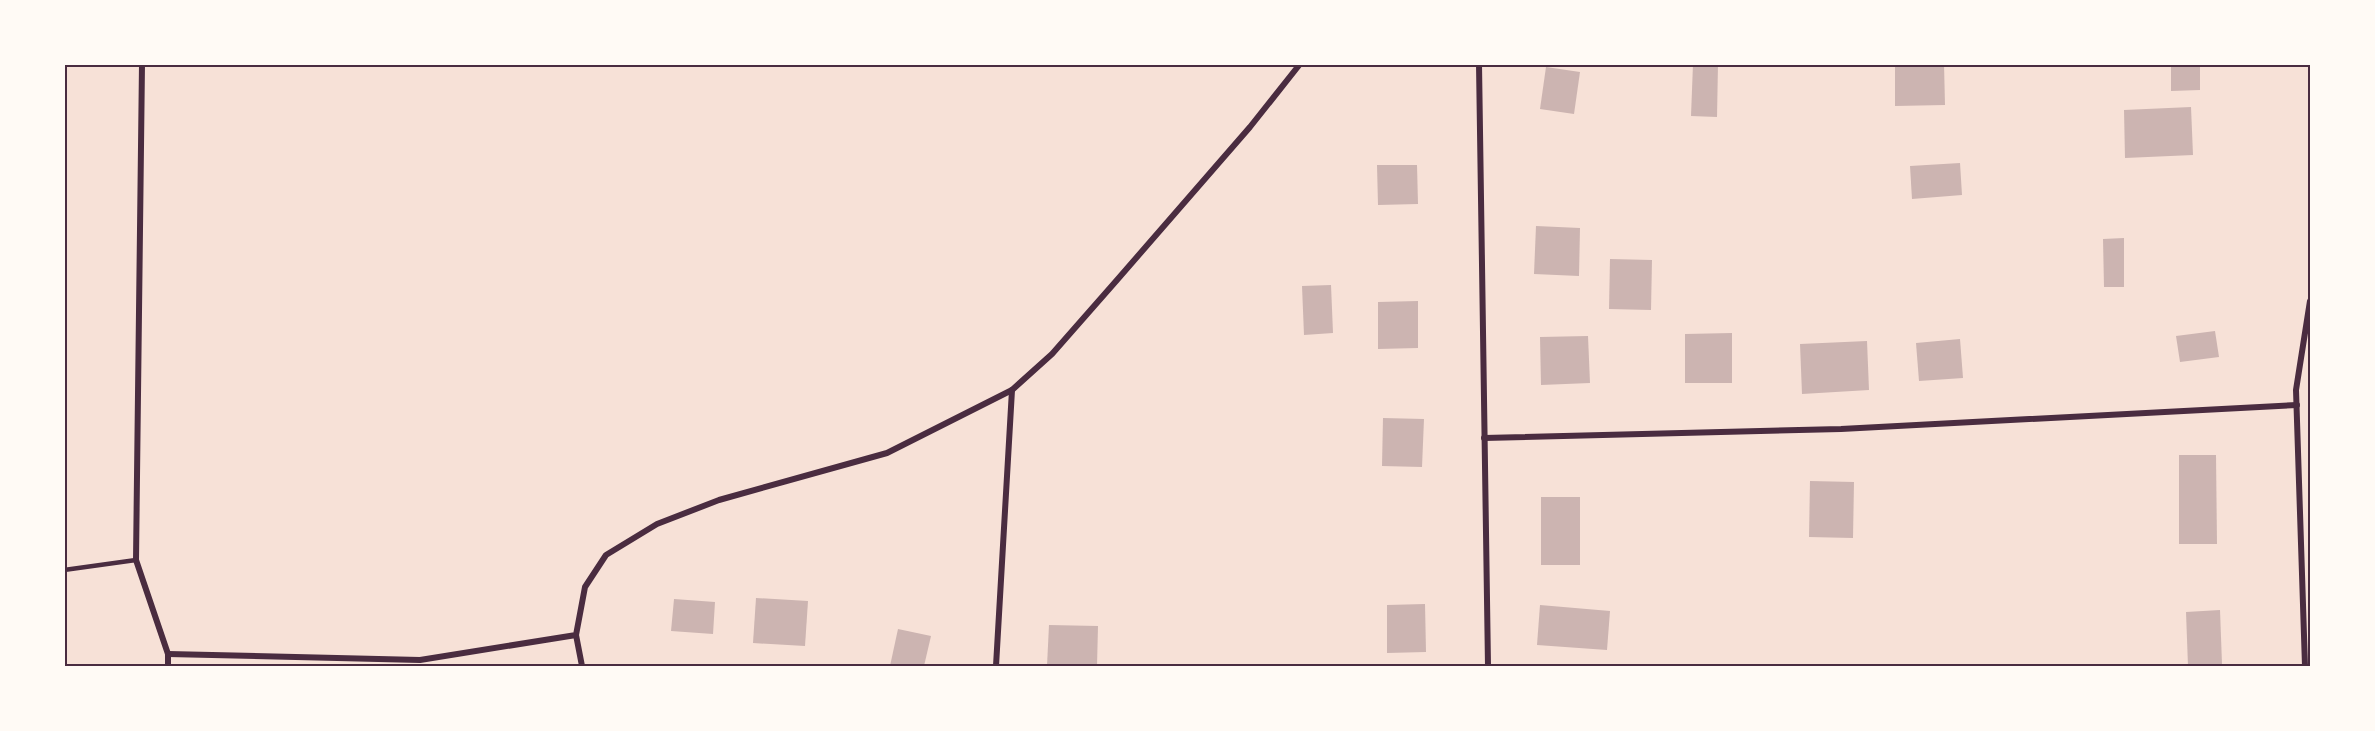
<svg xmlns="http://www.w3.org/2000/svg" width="2375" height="731" viewBox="0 0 2375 731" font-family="'DejaVu Sans',sans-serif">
	<rect width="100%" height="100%" fill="#f7e1d7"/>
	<g fill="#ccb4b1">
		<path d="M1693,64H1718L1717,117L1691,116Z"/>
		<path d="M1895,64H1944L1945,105L1895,106Z"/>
		<path d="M2171,64H2200V90L2171,91Z"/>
		<path d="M1546,67L1580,72L1574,114L1540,109Z"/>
		<path d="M2191,107L2193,155L2125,158L2124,110Z"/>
		<path d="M1960,163L1962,195L1912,199L1910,166Z"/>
		<path d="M1377,165H1417L1418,204L1378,205Z"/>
		<path d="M1536,226L1580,228L1579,276L1534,274Z"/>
		<path d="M2124,238V287H2104L2103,239Z"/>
		<path d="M1610,259L1652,260L1651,310L1609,309Z"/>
		<path d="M1331,285L1333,333L1304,335L1302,286Z"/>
		<path d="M1418,301V348L1378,349V302Z"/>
		<path d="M2215,331L2219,357L2180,362L2176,336Z"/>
		<path d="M1732,333V383H1685V334Z"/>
		<path d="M1588,336L1590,383L1541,385L1540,337Z"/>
		<path d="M1960,339L1963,378L1919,381L1916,343Z"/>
		<path d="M1867,341L1869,390L1802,394L1800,344Z"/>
		<path d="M1383,418L1424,419L1422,467L1382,466Z"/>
		<path d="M2179,455H2216L2217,544H2179Z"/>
		<path d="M1810,481L1854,482L1853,538L1809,537Z"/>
		<rect x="1541" y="497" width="39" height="68"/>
		<path d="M756,598L808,601L805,646L753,643Z"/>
		<path d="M674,599L715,602L713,634L671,631Z"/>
		<path d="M1425,604L1426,652L1387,653V605Z"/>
		<path d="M1540,605L1610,611L1607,650L1537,645Z"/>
		<path d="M2220,610L2222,664L2188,666L2186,612Z"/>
		<path d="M1049,625L1098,626L1097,666H1047Z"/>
		<path d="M898,629L931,636L924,666H890Z"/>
	</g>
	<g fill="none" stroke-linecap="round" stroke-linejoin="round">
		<path stroke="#4a2c40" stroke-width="4.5" d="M64,570L136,560"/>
		<g stroke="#4a2c40" stroke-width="6">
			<path d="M142,64L136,560L168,654V666"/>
			<path d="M1479,64L1488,666"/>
			<path d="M1484,438L1841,429L2297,405"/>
			<path d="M576,635L582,666"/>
			<path d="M168,654L420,660L576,635L585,587L606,555L657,524L719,500L887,453L1012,390L1052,354L1117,280L1250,127L1300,64"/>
			<path d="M996,666L1012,390"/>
			<path d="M2305,666L2296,390L2310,301"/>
		</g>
	</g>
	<rect width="2375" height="731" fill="none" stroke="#fffaf5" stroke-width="132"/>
	<rect x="66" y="66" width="2243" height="599" fill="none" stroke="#4a2c40" stroke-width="2"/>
</svg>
